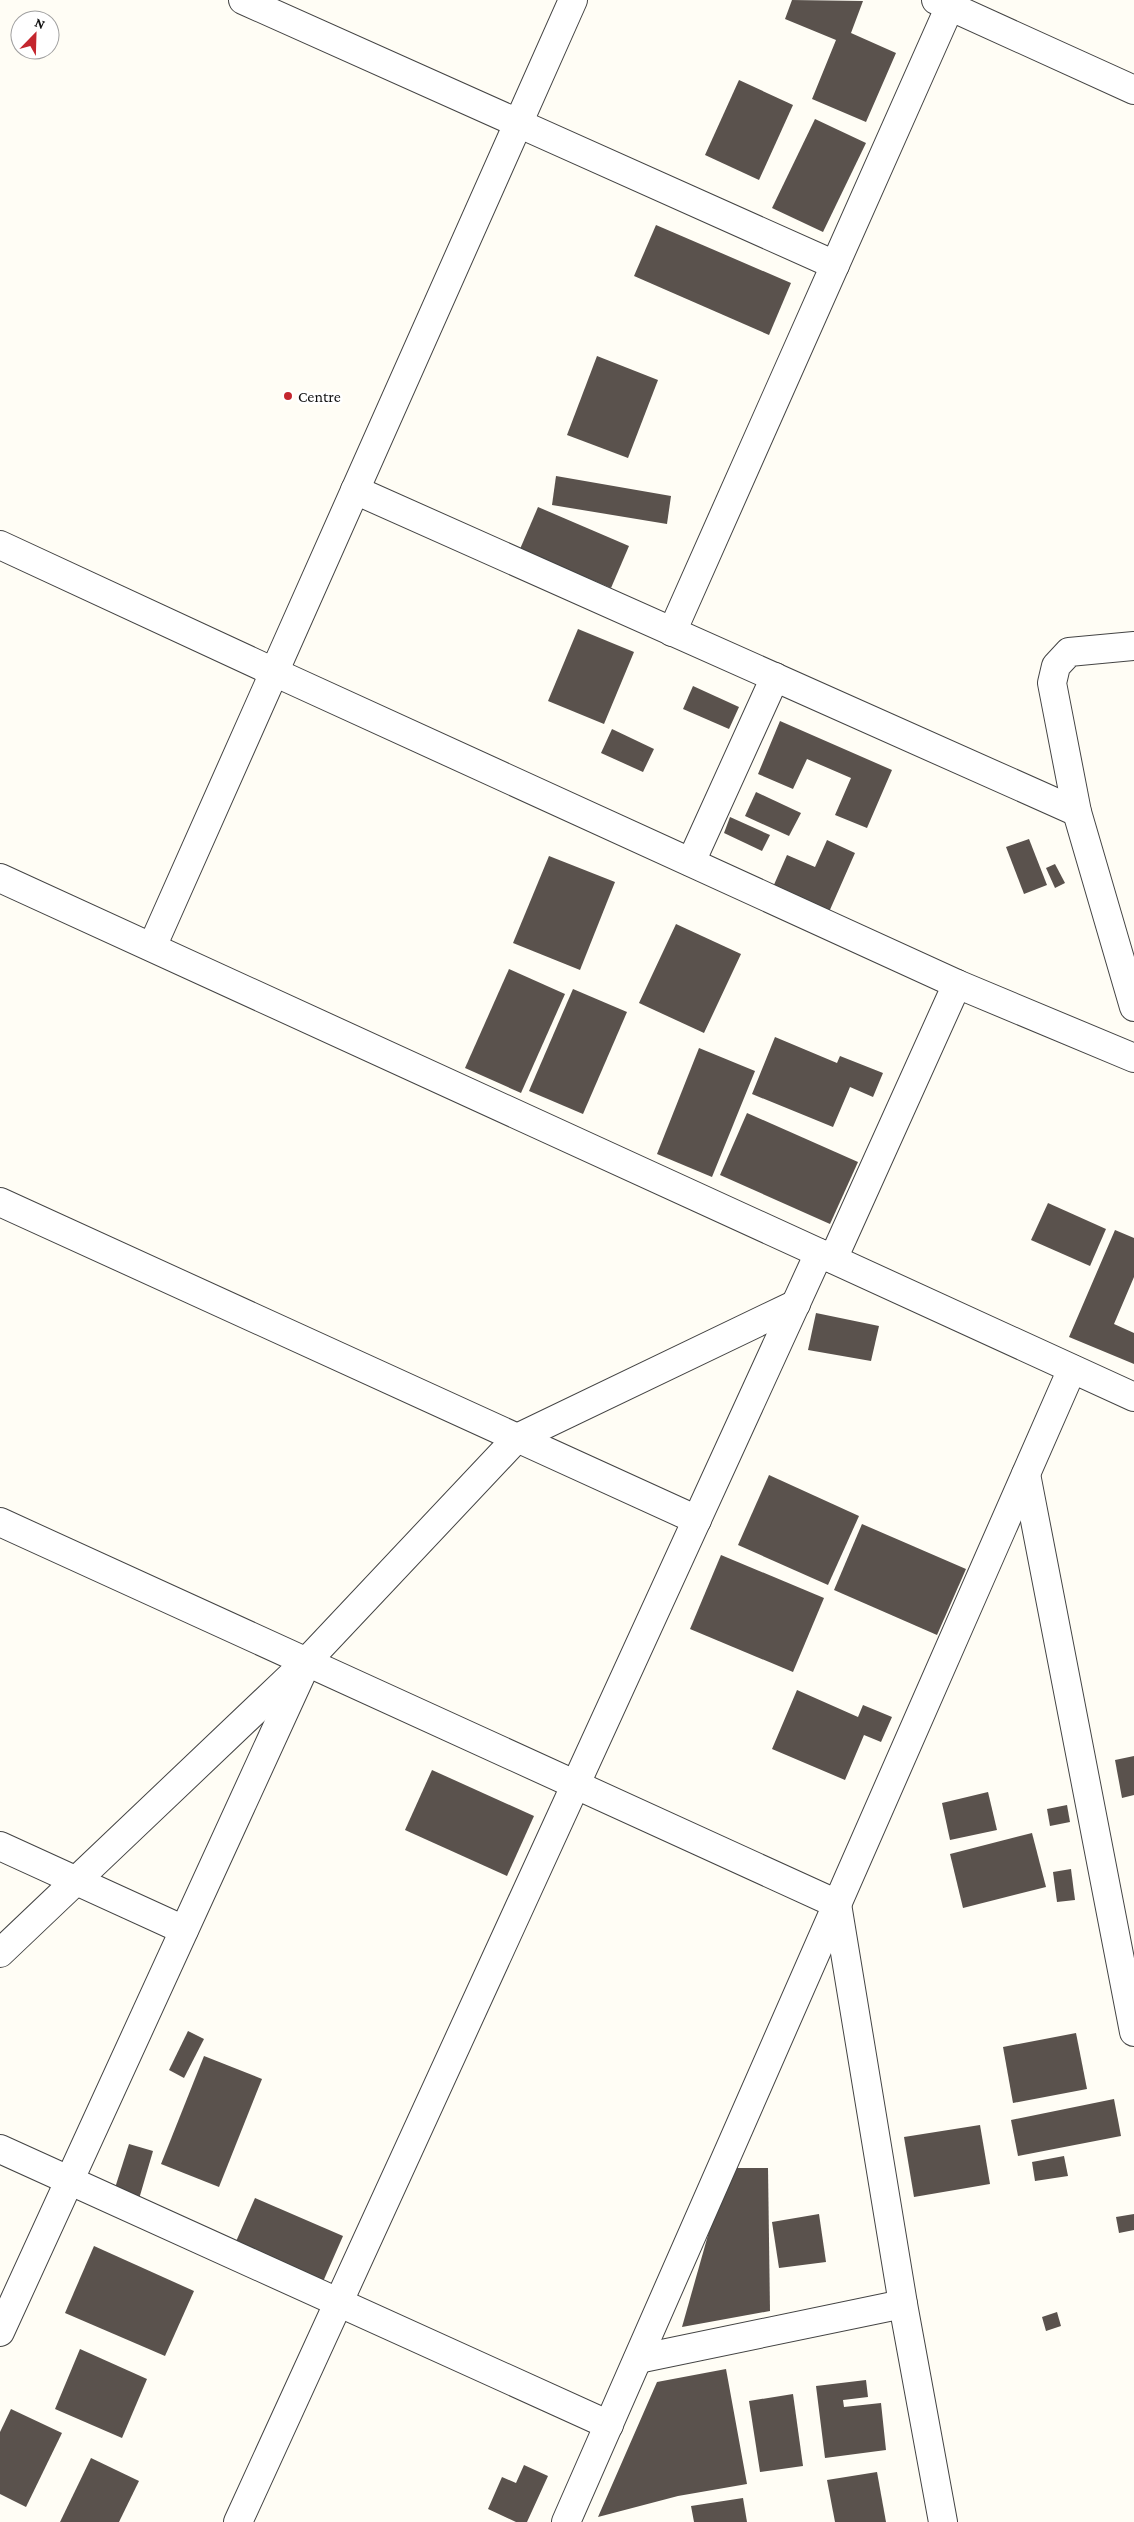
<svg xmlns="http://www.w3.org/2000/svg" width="1134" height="2522" viewBox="0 0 1134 2522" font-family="'Crimson Pro',serif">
	<rect width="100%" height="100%" fill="#fffdf5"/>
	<g fill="#5a524d">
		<path d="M792,0L863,1L851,33L896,53L866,122L812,99L836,40L785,19Z"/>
		<path d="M739,80L793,105L759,180L705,155Z"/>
		<path d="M815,119L866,143L823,232L772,208Z"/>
		<path d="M656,225L791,283L769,335L634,276Z"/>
		<path d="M597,356L658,380L628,458L567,435Z"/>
		<path d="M556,476L671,496L667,524L552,505Z"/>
		<path d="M538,507L629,546L611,588L520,549Z"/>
		<path d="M578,629L634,652L604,724L548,701Z"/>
		<path d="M693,686L739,707L729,729L683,709Z"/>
		<path d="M780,721L892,770L867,828L835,815L851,778L807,759L793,789L758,774Z"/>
		<path d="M612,729L654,749L643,772L601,753Z"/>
		<path d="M756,792L801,813L789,836L745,816Z"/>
		<path d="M730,817L770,835L762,851L724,833Z"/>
		<path d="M1029,839L1047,885L1024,894L1006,847Z"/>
		<path d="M827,840L855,853L829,912L773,887L787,855L815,867Z"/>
		<path d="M549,856L615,882L580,970L513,943Z"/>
		<path d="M1055,864L1065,883L1055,888L1046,868Z"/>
		<path d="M676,924L741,954L704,1033L639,1003Z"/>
		<path d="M509,969L565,994L521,1093L465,1068Z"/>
		<path d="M573,989L627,1012L583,1114L529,1091Z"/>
		<path d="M775,1037L837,1063L840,1056L883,1073L873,1097L850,1087L833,1127L752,1094Z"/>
		<path d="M699,1048L755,1071L712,1177L657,1154Z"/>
		<path d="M747,1113L858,1162L830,1224L720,1175Z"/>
		<path d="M1048,1203L1106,1229L1090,1266L1031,1240Z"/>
		<path d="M1115,1230L1134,1238V1277L1114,1324L1134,1333V1364L1069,1337Z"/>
		<path d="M816,1313L879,1326L871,1361L808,1350Z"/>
		<path d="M769,1475L859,1516L828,1585L738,1545Z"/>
		<path d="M862,1524L966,1569L937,1635L834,1590Z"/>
		<path d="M721,1555L824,1598L793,1672L690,1629Z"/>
		<path d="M797,1690L858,1717L863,1705L892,1717L881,1742L864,1735L845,1780L772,1749Z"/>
		<path d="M1134,1756V1795L1122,1798L1115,1760Z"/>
		<path d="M432,1770L534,1816L507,1876L405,1830Z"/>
		<path d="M988,1792L997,1830L950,1840L942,1803Z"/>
		<path d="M1067,1805L1070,1822L1050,1826L1047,1809Z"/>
		<path d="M1032,1833L1046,1887L963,1908L950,1854Z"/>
		<path d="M1071,1869L1075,1900L1057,1902L1053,1872Z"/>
		<path d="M188,2031L204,2039L184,2078L169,2070Z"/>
		<path d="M1076,2033L1087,2089L1013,2103L1003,2047Z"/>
		<path d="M204,2056L262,2079L219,2187L161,2164Z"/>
		<path d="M1114,2099L1121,2136L1018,2156L1011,2120Z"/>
		<path d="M980,2125L990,2184L914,2197L904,2137Z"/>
		<path d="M129,2144L153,2151L139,2199L114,2191Z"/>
		<path d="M1064,2156L1068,2176L1035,2181L1032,2162Z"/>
		<path d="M727,2168H768L770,2311L682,2327Z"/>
		<path d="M255,2198L343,2236L322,2284L234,2246Z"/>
		<path d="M819,2214L826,2262L779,2268L772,2222Z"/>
		<path d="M1134,2214V2230L1119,2233L1116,2217Z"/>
		<path d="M94,2246L194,2291L165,2356L65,2313Z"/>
		<path d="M1057,2312L1061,2326L1046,2331L1042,2317Z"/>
		<path d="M80,2349L147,2379L122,2438L55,2409Z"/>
		<path d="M726,2369L747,2484L678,2496L598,2517L657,2382Z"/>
		<path d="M866,2380L868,2397L843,2400L844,2407L881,2403L886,2450L825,2458L816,2386Z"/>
		<path d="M793,2394L803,2466L760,2472L749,2401Z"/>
		<path d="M11,2409L62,2433L26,2507L0,2494V2432Z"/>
		<path d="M91,2458L139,2481L119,2522H60Z"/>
		<path d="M524,2465L548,2476L527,2522H516L488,2509L502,2477L516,2483Z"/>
		<path d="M877,2472L886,2522H835L827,2480Z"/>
		<path d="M743,2498L747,2522H694L691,2506Z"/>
	</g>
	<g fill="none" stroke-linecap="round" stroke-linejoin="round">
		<g stroke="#444" stroke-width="30">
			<g id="street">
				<path d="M243,0L835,265"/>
				<path d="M936,0L1134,90"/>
				<path d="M355,490L1077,812"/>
				<path d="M0,545L274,672L957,984L1134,1058"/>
				<path d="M672,632L950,6"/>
				<path d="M1134,646L1069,652L1056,666L1052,683L1077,812L1134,1007"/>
				<path d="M691,862L775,677"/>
				<path d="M0,878L1134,1397"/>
				<path d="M152,947L573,0"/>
				<path d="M0,1202L697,1520"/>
				<path d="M833,1259L957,984"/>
				<path d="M1026,1474L1134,2032"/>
				<path d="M0,1522L837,1904L903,2304L943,2522"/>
				<path d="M0,1846L184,1930"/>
				<path d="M0,1953L306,1662L517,1438L796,1304"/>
				<path d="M0,2149L609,2425"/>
				<path d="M0,2332L301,1675"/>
				<path d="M638,2359L903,2304"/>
				<path d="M238,2522L819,1253"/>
				<path d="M566,2522L1072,1369"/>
			</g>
		</g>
		<use href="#street" stroke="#fff" stroke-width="28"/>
	</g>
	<circle fill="#c4262e" stroke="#fff" stroke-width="2" cx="288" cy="396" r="5"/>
	<g text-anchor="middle" stroke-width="5" stroke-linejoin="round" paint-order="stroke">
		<g font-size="16" fill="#111" stroke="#fff" text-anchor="start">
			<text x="298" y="402">Centre</text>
		</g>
	</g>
	<g transform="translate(35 35) rotate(23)"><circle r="24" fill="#ffffff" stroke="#a0a0a0"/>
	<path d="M0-4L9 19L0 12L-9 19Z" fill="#c4262e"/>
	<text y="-8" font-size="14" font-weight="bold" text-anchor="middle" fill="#111111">N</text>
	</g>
</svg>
